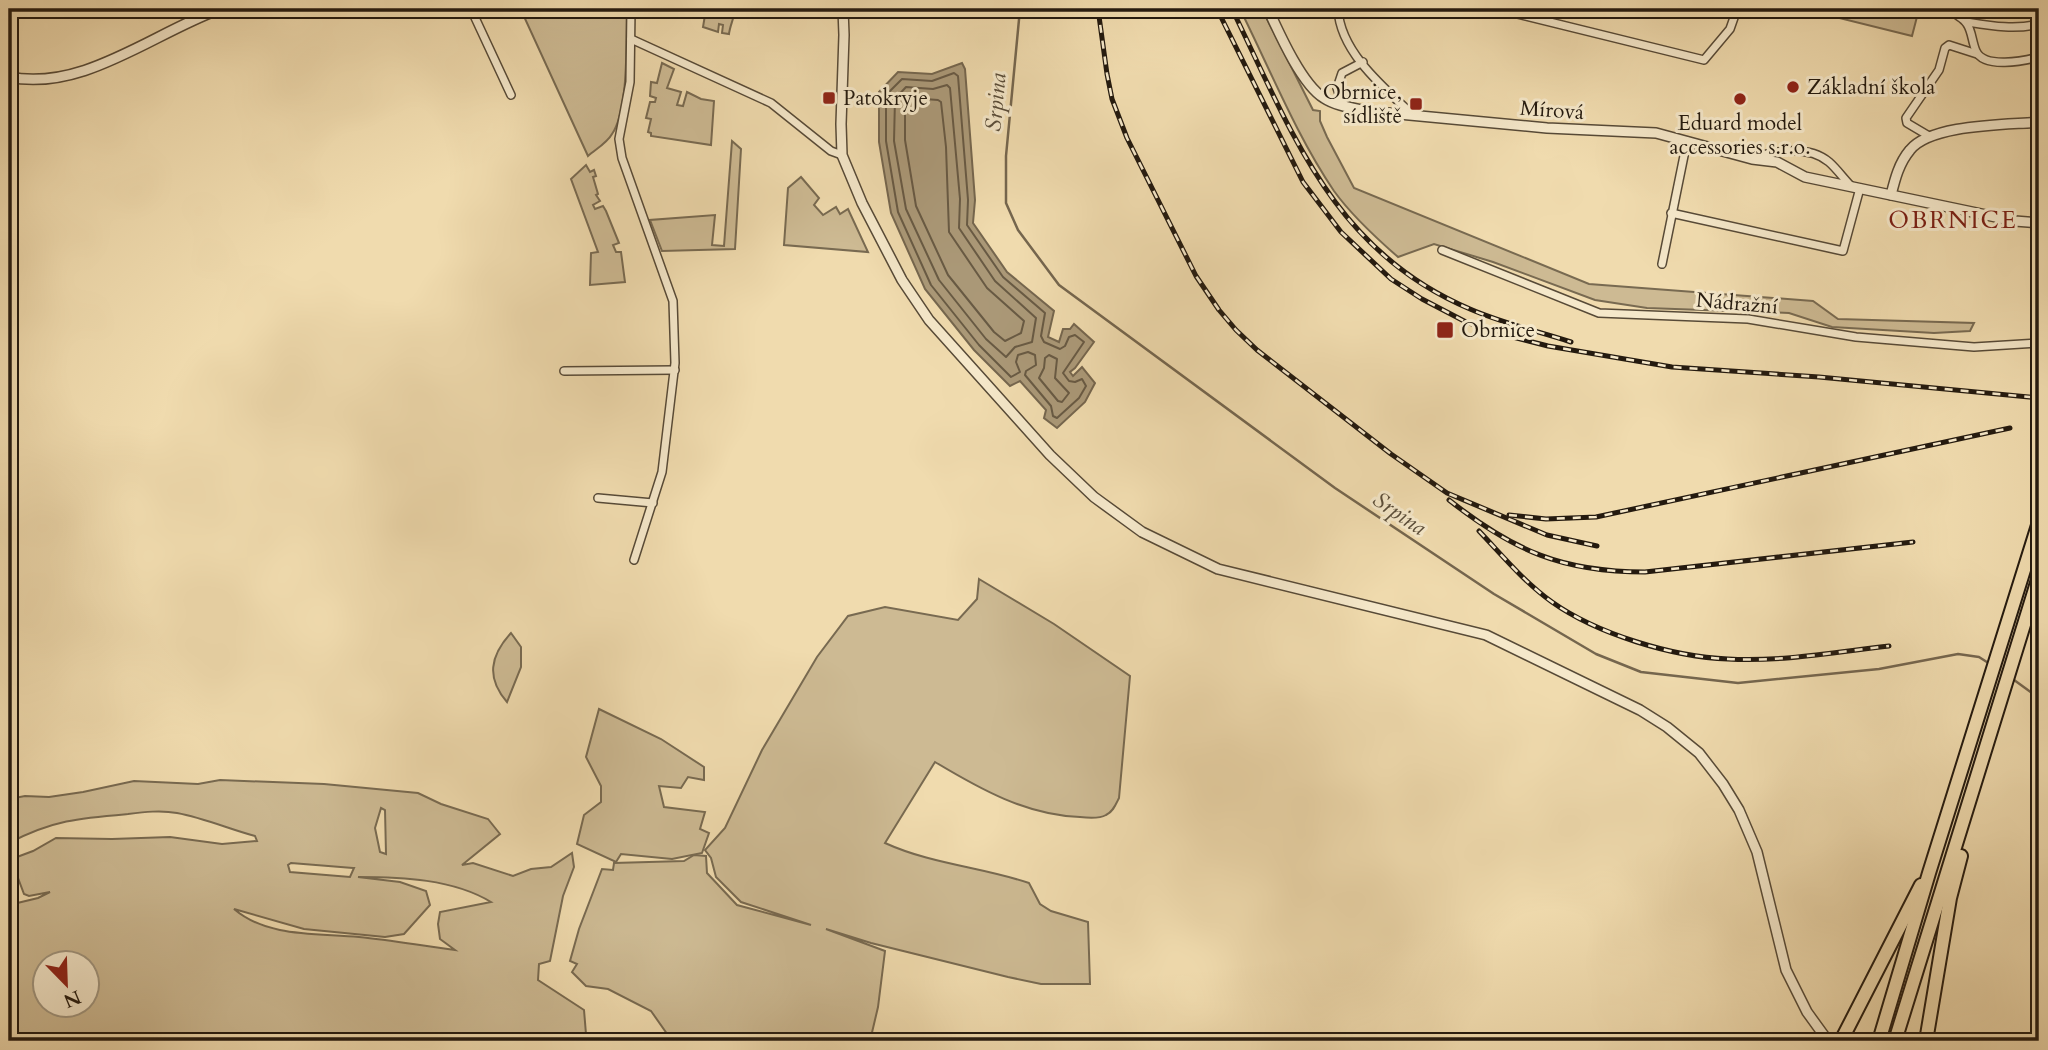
<svg xmlns="http://www.w3.org/2000/svg" width="2048" height="1050" viewBox="0 0 2048 1050" font-family="Cardo,serif">
	<rect width="100%" height="100%" fill="#f0dbae"/>
	<filter id="stains"><feTurbulence type="fractalNoise" baseFrequency=".00286" numOctaves="4"/><feColorMatrix values="0 0 0 0 .2 0 0 0 0 .09 0 0 0 0 .02 0 0 0 .5 -.17"/></filter>
	<radialGradient id="worn" r=".72"><stop offset=".6" stop-color="#630" stop-opacity="0"/><stop offset="1" stop-color="#630" stop-opacity=".3"/></radialGradient>
	<g fill="#cdba93" stroke="#786a51" stroke-width="2" fill-rule="evenodd">
		<path d="M523,9H552L554,12L561,9H603L606,15L627,11C626,41 629,109 612,134C607,143 596,149 588,156L521,10Z"/>
		<path d="M706,9H735C734,19 730,25 729,34L722,33L723,25L719,24L718,32L703,27Z"/>
		<path d="M1240,9H1262L1313,110L1320,111V121L1327,137L1354,188L1589,284L1813,301L1838,319L1974,323L1970,331L1934,333L1832,327L1789,313L1647,308L1595,300L1493,262L1434,244L1398,257C1375,237 1352,216 1334,191C1296,135 1270,69 1240,9Z"/>
		<path d="M1811,9H1919L1912,36L1811,11Z"/>
		<path d="M662,63L674,69L667,88L681,92L677,105L683,106L687,92L701,99L714,101L711,145L651,136V133L648,132L651,119L646,118L650,102H655L656,98L650,96L651,82L657,83Z"/>
		<path d="M732,141L741,149L735,249L662,251L650,220L715,215L712,245L724,246Z"/>
		<path d="M586,165L590,172L594,170L596,176L593,177L598,194L596,195L600,201L593,205L595,209L603,206L606,211L619,243L613,245L616,252H621L625,282L590,285L591,253L598,252L571,179Z"/>
		<path d="M801,177L819,198L814,205L823,215L836,207L840,214L848,209L868,252L784,245L788,188Z"/>
		<path d="M979,579L1054,624L1130,676L1119,798C1116,804 1113,812 1106,815C1099,819 1088,818 1080,817C1026,815 980,789 935,762L885,843C931,864 981,867 1029,883L1040,904L1051,911L1088,922L1090,984H1041L1008,977L871,943L826,929L885,951L878,1007L870,1041H732L670,1038L651,1011L608,989L586,986L572,972L577,964L570,961L579,929L602,869L613,870L614,863L684,861L694,855L706,856L707,873L737,905L811,925L741,902L716,877L711,858L705,850L725,828L762,750L817,657L848,616L885,607L958,620L977,599Z"/>
		<path d="M511,633L521,647V667L507,702C486,678 490,656 511,633Z"/>
		<path d="M599,709L661,739L704,767V780L688,777L681,788L659,786L664,807L705,812L700,829L709,833L702,853L672,859L621,854L616,862L577,844L584,815L601,802V786L586,757Z"/>
		<path d="M220,780L324,784L418,793L441,804L488,819L500,834L462,865L473,863L513,876L531,869L551,867L572,853L574,867L563,896L550,961L539,964L538,980L584,1010L586,1034L595,1041H9V860L33,851L56,838L112,839L170,837L222,844L257,841L255,836C229,829 204,818 177,813C161,810 144,812 128,814C80,818 53,820 9,843V799L25,796L49,797L83,792L134,781L198,784ZM381,808L385,810L386,854L380,852L375,828ZM291,863L353,868H354L350,877L290,872L288,865ZM15,870L24,894L29,896L50,892L38,898L9,905L15,898L12,874ZM358,877C402,877 453,879 491,902L440,912L438,924L440,939L455,950C423,946 391,940 359,937C317,933 268,938 234,909L304,929L385,937L404,934L430,905L426,891L400,882ZM46,962H88V1004H46Z"/>
	</g>
	<path fill="#ab9978" stroke="#75664e" stroke-width="2" d="M962,63L965,69L975,200L973,223L1007,272L1054,311L1048,337L1059,342L1063,329H1070L1074,324L1094,342L1075,368L1070,372L1073,376L1082,367L1095,383L1085,402L1057,428L1044,418L1046,410L1020,381L1010,386L974,350L925,289L891,213L879,142V92L898,72L932,74Z"/>
	<g fill="none" stroke-linecap="round" stroke-linejoin="round">
		<g stroke="#685a44" stroke-width="2">
			<path d="M954,73L958,76L968,200L967,225L1003,277L1045,313L1041,336L1044,342L1060,349L1065,346L1069,337L1075,335L1084,342L1063,373L1069,381L1075,382L1082,379L1086,386L1079,398L1057,418L1053,416L1051,406L1025,375L1026,371L1036,365L1035,355L1028,352L1018,355L1016,362L1020,372L1011,377L979,345L931,285L898,212L886,141V95L902,79L932,81Z"/>
			<path d="M947,85L950,88L960,199L959,228L995,281L1036,318L1032,342L1015,347L1006,357L986,339L939,280L906,209L894,141L895,99L906,87L933,89Z"/>
			<path d="M911,98L938,100L941,102L946,147L949,232L987,288L1024,321L1021,333L1005,341L994,332L948,275L916,206L905,140V104Z"/>
			<path d="M1049,355L1057,359L1055,378L1069,393L1062,402L1058,401L1039,378L1044,368L1045,358Z"/>
		</g>
		<g stroke="#75664e" stroke-width="2.5">
			<path d="M1020,9L1006,156V203L1018,230L1059,285L1335,488L1494,594L1596,654L1641,672L1738,683L1879,669L1958,654L1979,657L1990,664"/>
			<path d="M2010,677L2036,696"/>
		</g>
		<g stroke="#574a37" stroke-width="10">
			<g id="minor">
				<path d="M471,9L511,95"/>
				<path d="M631,9L630,82L619,139L622,158L673,301L675,363L662,472L634,560"/>
				<path d="M1338,9C1340,52 1384,88 1413,115"/>
				<path d="M1497,9L1704,60L1730,29L1737,9"/>
				<path d="M1951,9C1955,16 1963,17 1967,24C1972,31 1972,42 1976,51C1984,69 2024,61 2039,57"/>
				<path d="M1967,22C1992,26 2015,30 2039,24"/>
				<path d="M631,39L771,103L831,151L842,155"/>
				<path d="M1343,106L1337,88L1342,73L1363,62"/>
				<path d="M1929,136L1907,123L1906,118L1939,70L1945,48L1949,45L1977,54"/>
				<path d="M1752,159C1775,150 1809,145 1829,162C1837,169 1844,179 1852,187"/>
				<path d="M1671,213L1843,251L1860,188"/>
				<path d="M1442,250L1599,313L1748,319L1856,337L1974,347L2039,343"/>
				<path d="M1662,264L1687,141"/>
				<path d="M564,371L675,370"/>
				<path d="M598,498L653,503"/>
			</g>
		</g>
		<g stroke="#574a37" stroke-width="12">
			<g id="tertiary">
				<path d="M843,9L844,35L841,124L842,155L862,203L902,280L929,320L1050,455L1094,497L1142,532L1218,569L1486,635L1640,710L1667,727L1699,753L1723,784L1739,810L1757,852L1786,970L1807,1012L1828,1041"/>
				<path d="M1268,9C1279,33 1302,85 1324,98C1336,106 1353,108 1367,111L1547,128L1656,133L1752,159L1777,162L1805,177L2015,221L2039,223"/>
				<path d="M9,77C83,92 153,33 220,9"/>
				<path d="M1891,195C1895,179 1899,163 1910,150C1931,124 2006,125 2039,122"/>
				<path d="M2039,687V718"/>
			</g>
		</g>
		<g stroke="#241a0f" stroke-width="16">
			<g id="trunk">
				<path d="M1841,1041L1921,885"/>
				<path d="M1879,1041L1929,873L2039,522"/>
				<path d="M1895,1041L2039,576"/>
				<path d="M1926,1041L1950,898L1961,856"/>
			</g>
		</g>
		<use href="#minor" stroke="#f5e8ca" stroke-width="7"/>
		<use href="#tertiary" stroke="#f5e8ca" stroke-width="9"/>
		<use href="#trunk" stroke="#f0dbae" stroke-width="12"/>
		<g stroke="#241a0f" stroke-width="5">
			<g id="rail">
				<path d="M1098,9L1107,74L1112,99L1127,138L1196,276L1219,310L1236,330L1257,350L1391,454L1447,493L1547,535L1597,546"/>
				<path d="M1217,9L1303,182L1341,232L1391,279L1422,299L1466,322L1497,333L1548,346L1672,367L1819,377L2039,398"/>
				<path d="M1232,9C1292,132 1333,251 1470,309C1502,323 1537,331 1571,342"/>
				<path d="M1449,500C1514,551 1562,572 1645,572L1913,542"/>
				<path d="M1509,515L1546,519L1596,517L2010,428"/>
				<path d="M1479,531C1502,555 1524,582 1552,602C1597,634 1673,657 1728,659C1781,662 1836,652 1889,646"/>
			</g>
		</g>
		<use href="#rail" stroke="#f5e8ca" stroke-width="2.5" stroke-dasharray="8" stroke-linecap="butt"/>
	</g>
	<g fill="#8f2418" stroke="#f5e8ca" stroke-width="2.5">
		<circle cx="1793" cy="87" r="7"/>
		<rect x="822" y="91" width="14" height="14" rx="3.5"/>
		<circle cx="1740" cy="99" r="7"/>
		<rect x="1409" y="97" width="14" height="14" rx="3.5"/>
		<rect x="1436" y="321" width="18" height="18" rx="3.5"/>
	</g>
	<g text-anchor="middle" stroke-width="6" stroke-linejoin="round" paint-order="stroke">
		<g font-size="21" fill="#241a0f" stroke="#f5e8ca" text-anchor="start">
			<text x="1807" y="94">Základní škola</text>
			<text x="1402" y="99" text-anchor="end">Obrnice,<tspan x="1402" dy="24">sídliště</tspan></text>
			<text x="843" y="105">Patokryje</text>
			<text x="1740" y="130" text-anchor="middle">Eduard model<tspan x="1740" dy="24">accessories s.r.o.</tspan></text>
			<text x="1461" y="337">Obrnice</text>
		</g>
		<g font-size="21" fill="#241a0f" stroke="#f5e8ca">
			<text transform="translate(1552 110) rotate(4)" y="7">Mírová</text>
			<text transform="translate(1737 303) rotate(5)" y="7">Nádražní</text>
		</g>
		<g font-size="23" font-style="italic" fill="#5a4d39" stroke="#f5e8ca">
			<text transform="translate(995 102) rotate(-85)" y="8">Srpina</text>
			<text transform="translate(1400 513) rotate(34)" y="8">Srpina</text>
		</g>
		<g font-size="24" letter-spacing="2" fill="#7a1f14" stroke="#f5e8ca">
			<text x="1953" y="228">OBRNICE</text>
		</g>
	</g>
	<rect width="2048" height="1050" fill="none" stroke="#f0dbae" stroke-width="35"/>
	<rect x="10" y="10" width="2027" height="1029" fill="none" stroke="#241a0f" stroke-width="3.5"/>
	<rect x="18" y="18" width="2013" height="1015" fill="none" stroke="#241a0f" stroke-width="2"/>
	<g transform="translate(66 984) rotate(157)"><circle r="33" fill="#f5e8ca" stroke="#a1967f" stroke-width="2"/>
	<path d="M0-5L12 26L0 18L-12 26Z" fill="#8f2418"/>
	<text y="-10" font-size="19" font-weight="bold" text-anchor="middle" fill="#241a0f">N</text>
	</g>
	<rect width="100%" height="100%" filter="url(#stains)"/>
	<rect width="100%" height="100%" fill="url(#worn)"/>
</svg>
